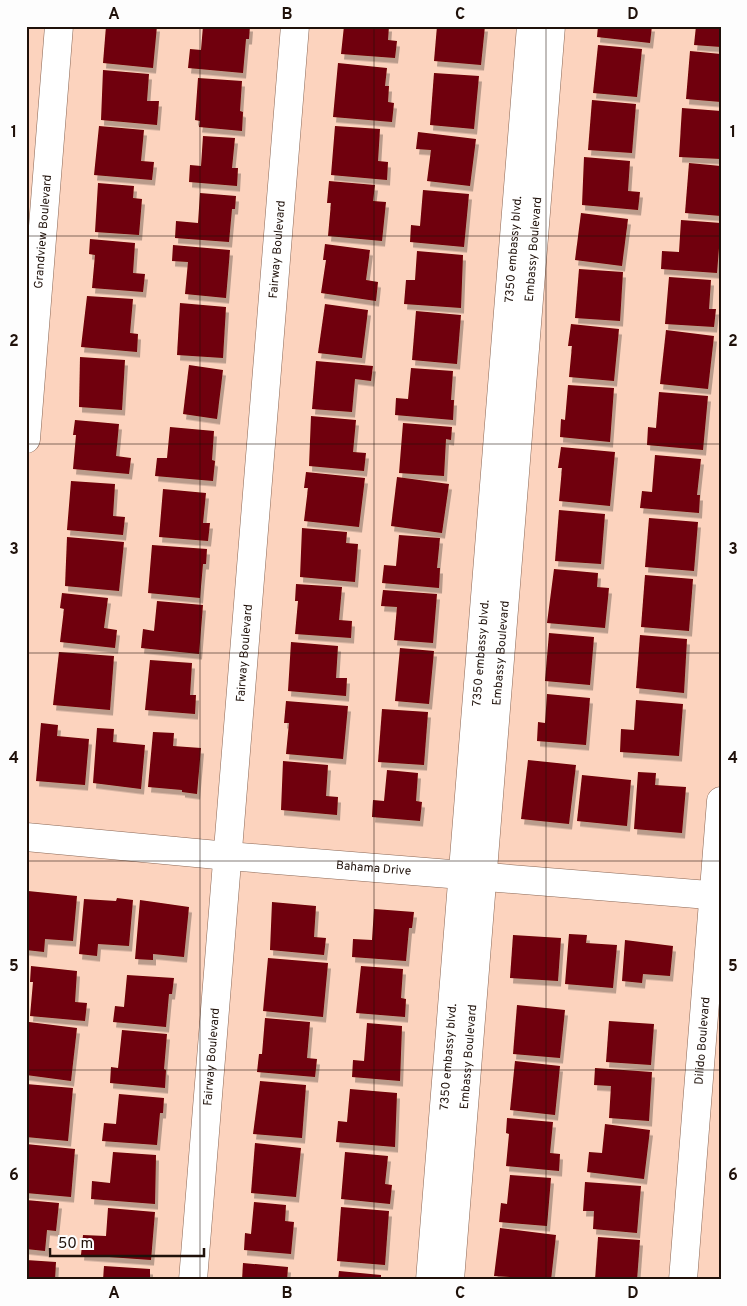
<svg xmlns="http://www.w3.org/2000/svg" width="747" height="1306" viewBox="0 0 747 1306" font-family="Overpass,sans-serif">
	<defs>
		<filter id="shadow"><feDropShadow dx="3" dy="5.5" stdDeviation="0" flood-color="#0004"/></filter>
	</defs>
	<rect width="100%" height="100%" fill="#fcd3be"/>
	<g fill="#700407" filter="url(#shadow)">
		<path d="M106,26H157L153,68L103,63Z"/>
		<path d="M203,26H250L249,39H246L243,73L188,68L190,49L201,50Z"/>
		<path d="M344,26H389L388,40L397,41L395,58L341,54Z"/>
		<path d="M437,26H485L481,65L434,61Z"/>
		<path d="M598,26H652L650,43L597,37Z"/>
		<path d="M696,26H721V47L694,45Z"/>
		<path d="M598,45L642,49L637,97L593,93Z"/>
		<path d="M690,51L721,54V102L686,99Z"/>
		<path d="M338,63L387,68L385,86H389L388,102L394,103L392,122L333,117Z"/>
		<path d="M103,70L149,74L147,101H159L157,125L101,120Z"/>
		<path d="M434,73L479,76L474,129L430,125Z"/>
		<path d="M198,78L242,81L240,111L243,112L242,131L199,127L200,121L195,120Z"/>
		<path d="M592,100L636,104L632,153L588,150Z"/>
		<path d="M682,108L721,111V159L679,157Z"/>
		<path d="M99,126L144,130L141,161L154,162L152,180L94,175Z"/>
		<path d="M335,126L380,129L378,161L388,162L387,180L331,175Z"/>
		<path d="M418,132L476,139L470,186L427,181L431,150L416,149Z"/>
		<path d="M203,136L235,138L232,168H238L237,186L189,182L190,165L201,166Z"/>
		<path d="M584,157L630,161L628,191L640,192L638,210L582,205Z"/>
		<path d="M689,163L721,166V216L685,213Z"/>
		<path d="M329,181L375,185L373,201L386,202L382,241L328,236L331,203H327Z"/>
		<path d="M98,183L134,186L133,198L142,199L139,235L95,232Z"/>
		<path d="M423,190L469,194L464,247L410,242L411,225L420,226Z"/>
		<path d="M200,193L236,196L235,209H232L229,242L175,238L176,221L198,223Z"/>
		<path d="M581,213L628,219L622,266L575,260Z"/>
		<path d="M681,220L721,223L717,273L661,269L662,251L679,252Z"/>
		<path d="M90,239L135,243L133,273L145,274L143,292L92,288L95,255L89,254Z"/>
		<path d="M325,244L370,250L366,280L378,282L376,301L321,293L326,260H323Z"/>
		<path d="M173,245L230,250L226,298L185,294L188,262L172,261Z"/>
		<path d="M417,251L463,255L461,308L404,304L406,280H415Z"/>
		<path d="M579,269L623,272L620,321L575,318Z"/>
		<path d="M669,277L711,280L709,309H716L714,327L665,324Z"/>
		<path d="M87,296L133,299L130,333L138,334L137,352L81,347Z"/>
		<path d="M180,303L226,307L223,358L177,355Z"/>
		<path d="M325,304L368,310L362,358L318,353Z"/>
		<path d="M416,311L461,315L457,364L412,360Z"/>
		<path d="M571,324L619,329L614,381L569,377L572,346H568Z"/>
		<path d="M666,330L714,336L708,389L660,384Z"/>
		<path d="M80,357L125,360L122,410L79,407Z"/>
		<path d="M316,361L373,366L371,381L355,379L352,412L312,409Z"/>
		<path d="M189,365L223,370L217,419L183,414Z"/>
		<path d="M411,368L453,371L451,400H454L453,420L395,415L396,398L408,399Z"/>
		<path d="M568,385L614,388L610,442L560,437L561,419L565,420Z"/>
		<path d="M659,392L708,396L703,450L647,445L648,427L656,428Z"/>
		<path d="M311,416L356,420L353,452L366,453L364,471L309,466Z"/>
		<path d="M75,420L119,424L116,456L131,458L129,474L73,469L76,435H73Z"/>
		<path d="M403,423L452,427L451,440L446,439L444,476L399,473Z"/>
		<path d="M170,427L214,431L212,460L215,461L213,481L155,476L157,458H167Z"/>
		<path d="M561,447L615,452L610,506L559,501L562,468H558Z"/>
		<path d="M655,455L701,459L697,495H700L699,513L640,508L642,491L652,492Z"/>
		<path d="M306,472L365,478L359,527L304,521L308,488H304Z"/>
		<path d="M397,477L449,484L442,533L391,526Z"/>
		<path d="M71,481L115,484L113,516L125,517L123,535L67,530Z"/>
		<path d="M163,489L206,493L203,523H210L208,541L159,537Z"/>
		<path d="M559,510L605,514L601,564L555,561Z"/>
		<path d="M649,518L698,522L694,571L645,567Z"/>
		<path d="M302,528L347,532L346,543L358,544L355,582L300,577Z"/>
		<path d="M399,535L440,538L437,568H440L439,588L382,583L384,565L396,566Z"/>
		<path d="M67,537L124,542L119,591L65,586Z"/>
		<path d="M152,545L207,549L206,564H203L200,598L148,593Z"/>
		<path d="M554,569L598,573L597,587L609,588L605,628L547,623Z"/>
		<path d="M645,575L693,579L689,631L641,627Z"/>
		<path d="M296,584L342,587L339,620L352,621L351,638L295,634L298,601H295Z"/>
		<path d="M383,590L437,594L433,643L394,640L397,607L381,606Z"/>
		<path d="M62,593L108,598L104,628L117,630L115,648L60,642L64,609L60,608Z"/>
		<path d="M157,601L203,605L199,654L141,648L143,629L154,631Z"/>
		<path d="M549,633L594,637L590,685L545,681Z"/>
		<path d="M640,635L687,639L684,693L636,688Z"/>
		<path d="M291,642L338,646L336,678H347L346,696L288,691Z"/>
		<path d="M400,648L434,651L429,704L395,701Z"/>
		<path d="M59,652L114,656L110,710L53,705Z"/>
		<path d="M150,660L192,663L190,695H196L195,714L145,710Z"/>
		<path d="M547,694L590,698L586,745L537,741L538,722L545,723Z"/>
		<path d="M636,700L683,704L679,756L620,752L621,729L634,730Z"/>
		<path d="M286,701L348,706L343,759L286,754L289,723H284Z"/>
		<path d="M382,709L428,712L424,765L378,762Z"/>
		<path d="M41,723L58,725L57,736L89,739L85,785L36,781Z"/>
		<path d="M97,728L114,729L113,742L145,745L141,789L93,783Z"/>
		<path d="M153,732L174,733L173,746L201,748L197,794L182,792V790L148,787Z"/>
		<path d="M528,760L576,765L569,824L521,819Z"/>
		<path d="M283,761L328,765L326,796L338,797L337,815L281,810Z"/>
		<path d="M387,770L418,773L416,801L422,802L420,821L372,817L373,800L384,801Z"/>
		<path d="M638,772L656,773L655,785L686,787L682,833L634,829Z"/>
		<path d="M582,775L631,780L627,826L577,821Z"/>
		<path d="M28,891L77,896L73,941L45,939L44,952L26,950Z"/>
		<path d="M117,898L133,900L129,946L98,944L97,956L79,954L84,899L116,901Z"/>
		<path d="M140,900L189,907L184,957L153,954V960L135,959Z"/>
		<path d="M272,902L316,906L314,937L326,938L324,955L270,950Z"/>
		<path d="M374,909L414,912L412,928H409L406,961L352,957L353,939L372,940Z"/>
		<path d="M569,934L587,935L586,943L617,945L613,988L565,984Z"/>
		<path d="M513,935L561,938L558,981L510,978Z"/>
		<path d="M625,940L673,946L670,976L643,974L642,983L622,981Z"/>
		<path d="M268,958L328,963L323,1017L263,1011Z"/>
		<path d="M31,966L77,971L75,1002L87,1003L85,1021L30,1016L33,982H30Z"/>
		<path d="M361,966L403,969L401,998L406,999L405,1017L356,1013Z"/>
		<path d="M127,975L174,978L172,994H169L166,1027L113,1022L115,1006L124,1007Z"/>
		<path d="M517,1005L565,1010L560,1058L513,1054Z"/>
		<path d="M265,1018L310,1022L307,1058L317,1059L315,1077L257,1072L259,1054H262Z"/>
		<path d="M609,1021L654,1024L651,1065L606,1062Z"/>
		<path d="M29,1022L77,1028L71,1081L26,1075Z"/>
		<path d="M367,1023L402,1026L400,1081L352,1077L353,1060L364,1061Z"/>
		<path d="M122,1030L167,1034L164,1069L166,1070L165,1088L110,1083L111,1067L118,1068Z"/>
		<path d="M515,1061L560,1066L555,1115L510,1110Z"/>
		<path d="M595,1068L652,1072L649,1121L609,1118L611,1086L594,1085Z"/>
		<path d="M260,1081L306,1085L302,1138L253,1134Z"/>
		<path d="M26,1084L73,1088L68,1141L26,1137Z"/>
		<path d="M350,1089L397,1093L395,1147L336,1142L338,1121L347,1122Z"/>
		<path d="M119,1094L164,1098L163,1113H160L157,1145L102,1141L104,1123L116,1124Z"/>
		<path d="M507,1118L553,1122L550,1153L560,1154L559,1171L506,1166L509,1134L506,1133Z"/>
		<path d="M605,1124L650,1130L644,1179L587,1172L589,1152L602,1153Z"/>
		<path d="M255,1143L301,1148L296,1197L251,1193Z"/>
		<path d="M26,1144L75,1149L71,1197L26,1193Z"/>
		<path d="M113,1152L156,1155L155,1204L91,1199L92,1181L110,1183Z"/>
		<path d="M345,1152L388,1156L385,1184L392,1185L390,1204L341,1199Z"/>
		<path d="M510,1175L551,1178L547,1226L499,1222L501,1203L507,1204Z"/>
		<path d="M585,1182L641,1186L637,1233L593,1229L594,1211H583Z"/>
		<path d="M26,1200L59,1203L56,1231L47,1230L45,1251L26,1249Z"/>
		<path d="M254,1202L286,1205L285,1221L294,1222L291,1254L244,1250L245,1233L251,1234Z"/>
		<path d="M341,1207L389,1211L385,1265L337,1261Z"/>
		<path d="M108,1208L155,1212L151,1260L81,1255L83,1235L106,1236Z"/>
		<path d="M500,1228L556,1235L551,1280L494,1276Z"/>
		<path d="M598,1237L640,1240L637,1280H595Z"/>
		<path d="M26,1260L56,1262L55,1280H26Z"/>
		<path d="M243,1263L288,1267L287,1280H242Z"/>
		<path d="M104,1266L150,1269V1280H103Z"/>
		<path d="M339,1271L381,1275V1280H338Z"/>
	</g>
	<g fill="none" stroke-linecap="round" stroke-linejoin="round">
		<g stroke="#8b6755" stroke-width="29">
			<g id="minor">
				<path id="s1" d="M26,439L59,26"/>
				<path id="s2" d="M26,837L228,856L721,896"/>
				<path id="s3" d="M193,1280L295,26"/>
				<path id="s4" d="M430,1280L531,26"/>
				<path id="s5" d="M450,1280L551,26"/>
				<path id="s6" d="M683,1280L721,801"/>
			</g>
		</g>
		<use href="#minor" stroke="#fff" stroke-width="28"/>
	</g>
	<path fill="none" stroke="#1f110a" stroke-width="1" stroke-opacity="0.55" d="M200,26V1280M374,26V1280M546,26V1280M26,236H721M26,444H721M26,653H721M26,861H721M26,1070H721"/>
	<g text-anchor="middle" stroke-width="5" stroke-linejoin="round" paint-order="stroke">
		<g font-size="12" fill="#1f110a" stroke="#fdfdfd">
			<text dy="4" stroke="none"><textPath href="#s1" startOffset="208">Grandview Boulevard</textPath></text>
			<text dy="4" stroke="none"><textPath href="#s3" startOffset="1034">Fairway Boulevard</textPath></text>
			<text dy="4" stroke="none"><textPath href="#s4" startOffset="1034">7350 embassy blvd.</textPath></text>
			<text dy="4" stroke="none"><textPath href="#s5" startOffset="1034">Embassy Boulevard</textPath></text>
			<text dy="4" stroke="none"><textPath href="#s3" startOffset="629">Fairway Boulevard</textPath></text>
			<text dy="4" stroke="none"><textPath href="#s4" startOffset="629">7350 embassy blvd.</textPath></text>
			<text dy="4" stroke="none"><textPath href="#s5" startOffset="629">Embassy Boulevard</textPath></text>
			<text dy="4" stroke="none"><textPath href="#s2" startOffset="349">Bahama Drive</textPath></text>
			<text dy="4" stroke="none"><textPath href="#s6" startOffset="240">Dilido Boulevard</textPath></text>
			<text dy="4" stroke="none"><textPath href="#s3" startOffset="224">Fairway Boulevard</textPath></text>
			<text dy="4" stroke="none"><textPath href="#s4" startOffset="224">7350 embassy blvd.</textPath></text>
			<text dy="4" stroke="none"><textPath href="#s5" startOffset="224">Embassy Boulevard</textPath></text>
		</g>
	</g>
	<rect width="747" height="1306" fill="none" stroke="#fdfdfd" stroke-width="55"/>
	<path d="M50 1248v8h154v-8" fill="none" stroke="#1f110a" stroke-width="2.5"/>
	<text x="58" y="1248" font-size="15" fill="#1f110a" stroke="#fdfdfd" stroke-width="4" paint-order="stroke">50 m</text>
	<rect x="28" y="28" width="692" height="1250" fill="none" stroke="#1f110a" stroke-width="2"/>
	<g font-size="16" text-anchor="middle" font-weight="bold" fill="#1f110a">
		<text x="114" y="19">A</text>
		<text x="287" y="19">B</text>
		<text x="460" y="19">C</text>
		<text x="633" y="19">D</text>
		<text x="14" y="137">1</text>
		<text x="733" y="137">1</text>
		<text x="14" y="346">2</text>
		<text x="733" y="346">2</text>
		<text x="14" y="554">3</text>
		<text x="733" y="554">3</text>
		<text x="14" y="763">4</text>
		<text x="733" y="763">4</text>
		<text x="14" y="971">5</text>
		<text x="733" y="971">5</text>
		<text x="14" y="1180">6</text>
		<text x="733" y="1180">6</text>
		<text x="114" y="1298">A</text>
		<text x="287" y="1298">B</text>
		<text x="460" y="1298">C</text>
		<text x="633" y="1298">D</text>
	</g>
</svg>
